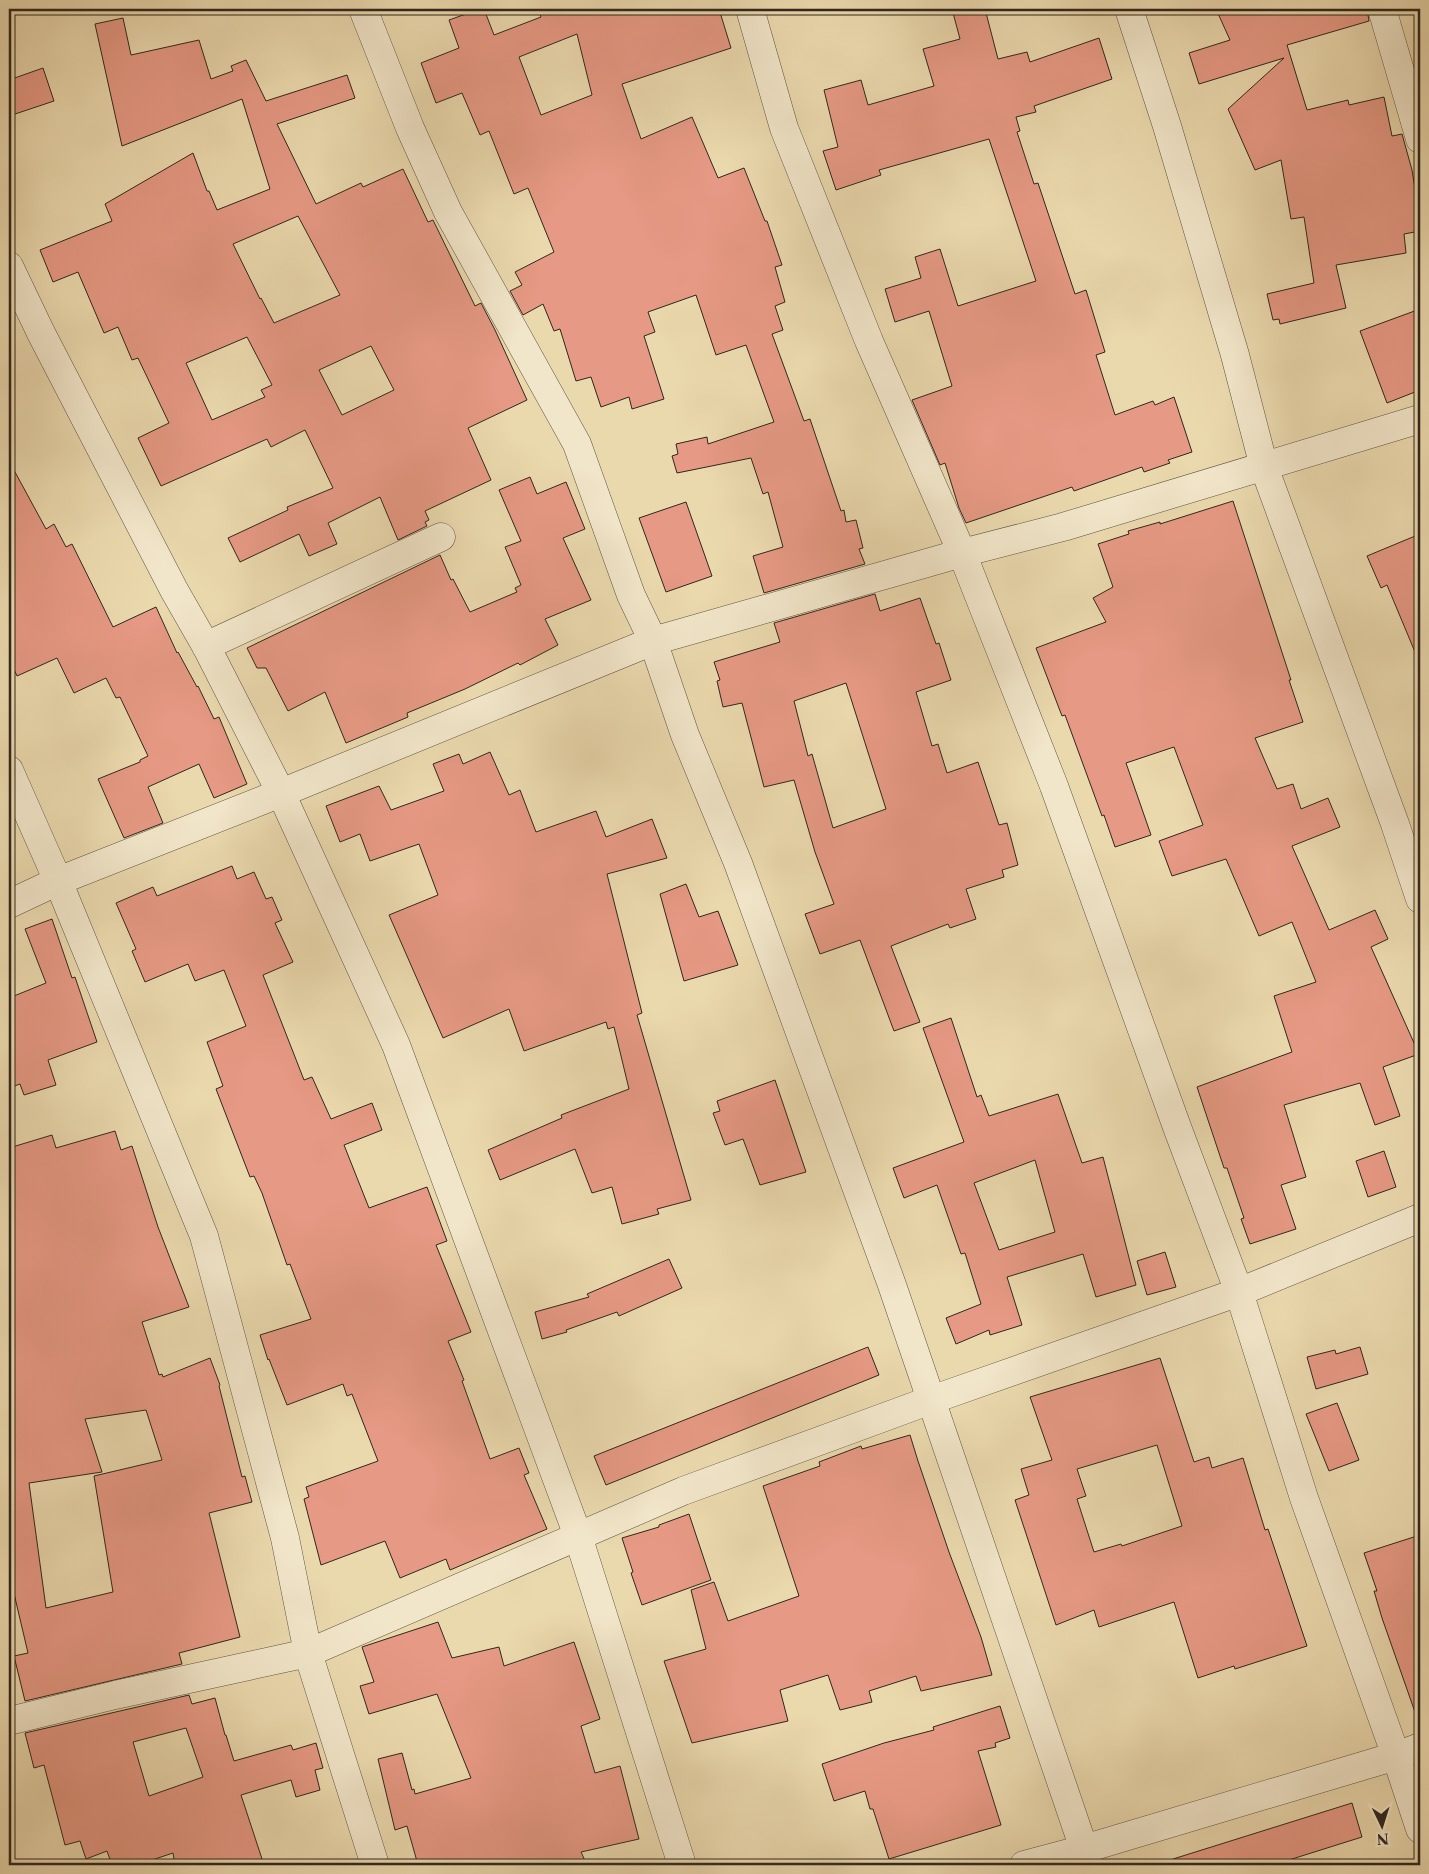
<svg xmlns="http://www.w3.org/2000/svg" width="1429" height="1874" viewBox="0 0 1429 1874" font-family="'Libre Caslon Text',serif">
	<rect width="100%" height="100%" fill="#ebd9ae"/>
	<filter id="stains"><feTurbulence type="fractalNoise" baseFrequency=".004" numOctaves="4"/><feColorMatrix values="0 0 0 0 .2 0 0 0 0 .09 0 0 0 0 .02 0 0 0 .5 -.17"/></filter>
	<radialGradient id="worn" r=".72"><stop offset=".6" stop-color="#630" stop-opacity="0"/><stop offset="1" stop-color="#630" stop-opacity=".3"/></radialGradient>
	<g fill="#e69984" stroke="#2f271e" fill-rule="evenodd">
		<path d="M480,9H484L494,35L541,17L538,9H719L731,48L622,84L641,139L692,117L718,178L744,168L765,221H767L782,265L775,267L785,302L775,306L783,330L772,334L804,421L810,419L841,511L844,510L846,522L856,520L863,548L859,549L865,564L764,593L753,556L783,547L768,492L763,494L751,458L677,473L672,456L678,454L676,444L707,437L708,444L774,422L746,345L716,355L696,295L648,312L655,332L644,336L664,399L632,409L629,397L601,407L591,377L576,381L560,329L554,331L543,304L523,315L510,291L522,285L515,272L554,252L528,188L514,194L489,131L480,135L462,93L436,103L421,63L459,48L449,20ZM577,34L592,95L541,115L519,57Z"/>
		<path d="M952,9H985L998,59L1027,52L1030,62L1099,38L1112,79L1034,106L1036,112L1016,117L1020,131L1017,132L1034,184L1038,183L1075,294L1086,290L1105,352L1096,355L1115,415L1153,401L1155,405L1174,397L1192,452L1168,460L1170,463L1144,472L1142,467L1074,491L1072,487L966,523L959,508L945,463L940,465L912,400L952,386L929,311L895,322L885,289L921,278L915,257L940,249L958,306L1036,281L989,139L879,170L881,175L836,190L823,151L838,147L824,90L861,80L868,105L934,86L923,49L960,39Z"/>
		<path d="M1216,9H1367L1369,21L1287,45L1307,110L1348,100L1349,105L1384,97L1392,136L1402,134L1412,170L1420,221V231L1404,234L1406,253L1336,265L1346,308L1280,324L1279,319L1273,320L1267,294L1314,283L1304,217L1291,219L1281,160L1255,170L1228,109L1284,58L1199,84L1189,53L1230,40Z"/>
		<path d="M123,18L131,55L199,40L211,79L233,71L231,66L246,60L266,101L347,75L355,98L277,124L316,204L361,183L363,187L403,169L428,222L433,220L475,306L481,303L495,330L527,400L468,428L491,480L425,511L429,520L425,522L427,526L398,540L380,497L328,523L337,544L309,556L299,534L240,562L228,538L288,510L287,507L333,488L305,430L271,447L267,439L161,486L138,438L169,423L138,358L132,360L118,327L104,333L78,272L53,282L40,250L112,221L105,204L193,153L207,191H209L217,210L270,189L242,99L122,146L95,24ZM298,216L340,295L274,323L261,298L260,299L233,244ZM247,337L272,385L261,390L265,397L212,420L186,363ZM371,346L394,390L342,415L319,370Z"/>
		<path d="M43,68L54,101L9,116V80Z"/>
		<path d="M1420,309V390L1387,403L1360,331Z"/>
		<path d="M9,461L46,529L54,524L66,547L72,544L113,627L156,607L177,653L178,652L197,687L198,686L214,719L219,717L247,784L214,798L199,764L148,787L163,823L124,838L98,779L140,762V760L148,756L120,697L116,698L106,678L74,693L57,658L17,676L9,658Z"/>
		<path d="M530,477L537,494L566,482L585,529L563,538L591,600L545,619L558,645L520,665L518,663L465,689L407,713L408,717L346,743L325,692L288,711L266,668H257L247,648L440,555L451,580L453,579L470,612L517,592L515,588L521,585L505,547L521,541L499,490Z"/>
		<path d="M1233,501L1291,680H1289L1303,722L1255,738L1277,789L1293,784L1301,809L1328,798L1340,827L1292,846L1329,930L1375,910L1388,939L1371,947L1419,1054L1383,1067L1400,1116L1375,1125L1360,1083L1284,1105L1306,1177L1281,1185L1296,1229L1250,1244L1241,1219L1244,1218L1227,1168H1224L1197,1087L1292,1052L1274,996L1316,982L1292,922L1259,936L1226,859L1172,876L1159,841L1203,825L1174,747L1126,763L1151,835L1115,847L1104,815L1102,816L1065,715L1062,716L1036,648L1106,622L1093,598L1113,587L1098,544L1129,534L1128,531L1160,522V524Z"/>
		<path d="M686,502L712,576L666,592L639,518Z"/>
		<path d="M1420,534V664L1387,585L1381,588L1367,556Z"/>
		<path d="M875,594L880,611L920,598L936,644L939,643L951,680L916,692L932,746L938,744L947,773L978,762L999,825L1007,823L1018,865L1002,870L1004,877L966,889L976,919L950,928L948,924L891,946L920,1022L894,1031L860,940L820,954L805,914L834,904L815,852L794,780L764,787L742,703L723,707L717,681L720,680L714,662L780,642L774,623ZM846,683L886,809L833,828L812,754L808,756L794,701Z"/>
		<path d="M490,752L509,795L520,790L536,832L596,811L606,837L652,819L667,858L607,874L642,1013L637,1015L691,1200L657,1209L659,1214L622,1224L612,1187L592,1193L575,1149L500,1180L488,1150L562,1118L561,1115L629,1089L614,1027L608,1029L606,1022L524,1051L509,1009L443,1038L389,915L438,895L419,844L370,861L360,834L340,842L326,806L379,786L391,810L444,791L433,764L459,754L463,764Z"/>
		<path d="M232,866L237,879L254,872L266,899L272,897L282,920L275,923L293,962L263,975L304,1080L312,1077L331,1119L372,1103L382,1130L344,1145L369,1208L427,1187L447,1241L436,1245L471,1332L448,1341L464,1380L462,1381L490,1459L519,1448L529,1473L524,1475L547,1529L450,1570L446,1559L400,1578L385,1541L321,1565L304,1499L309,1497L306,1487L378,1461L352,1394L347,1396L343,1384L287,1405L269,1359L268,1360L260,1335L311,1319L290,1264L287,1265L262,1193L254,1176L250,1177L216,1089L223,1086L207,1042L246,1026L224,970L195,981L188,964L145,982L132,951L136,949L116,903L153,887L157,896Z"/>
		<path d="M686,884L699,917L718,911L738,965L684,981L660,894Z"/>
		<path d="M52,919L72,978L75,977L97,1042L48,1060L56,1085L24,1095L20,1084L9,1088V998L46,983L25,929Z"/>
		<path d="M951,1018L977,1097L981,1095L989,1116L1058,1094L1082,1163L1103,1157L1136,1285L1096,1297L1083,1254L1007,1277L1022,1325L990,1335L989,1330L956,1344L946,1318L981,1304L965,1253L961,1254L937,1185L904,1198L893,1168L964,1142L923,1028ZM1035,1160L1055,1232L999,1250L974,1183Z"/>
		<path d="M775,1080L806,1172L760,1185L743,1139L725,1145L713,1113L720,1111L717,1101Z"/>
		<path d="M115,1131L121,1150L132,1146L158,1227L189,1307L142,1322L159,1375L162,1374L163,1377L210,1358L220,1385L219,1386L242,1477L245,1476L252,1502L209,1513L240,1637L179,1653L182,1664L25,1701L14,1656L28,1653L12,1585H9V1148L52,1135L56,1148ZM146,1410L162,1460L94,1476L113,1592L46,1608L29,1483L102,1472L85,1419Z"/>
		<path d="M1384,1151L1396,1187L1368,1197L1356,1161Z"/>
		<path d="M1165,1252L1176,1287L1147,1295L1137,1261Z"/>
		<path d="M669,1259L682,1288L619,1316L617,1312L566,1330L567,1332L542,1339L535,1312L589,1297L587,1294Z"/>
		<path d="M868,1347L879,1375L606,1485L594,1456Z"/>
		<path d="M1360,1347L1368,1374L1316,1389L1307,1357L1335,1350L1336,1354Z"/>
		<path d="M1160,1358L1194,1462L1209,1457L1212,1468L1243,1458L1265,1530L1268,1529L1307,1646L1235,1669L1234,1666L1198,1678L1174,1602L1099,1627L1094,1610L1056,1625L1015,1500L1029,1495L1021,1469L1052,1460L1030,1397ZM1157,1445L1182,1526L1122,1546L1121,1544L1094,1552L1077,1499L1086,1496L1077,1469Z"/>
		<path d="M1337,1403L1359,1460L1329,1471L1306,1414Z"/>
		<path d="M910,1435L918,1461L949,1552L981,1637L992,1675L921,1691L916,1676L869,1691L872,1702L840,1710L828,1675L780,1690L788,1721L692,1743L664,1661L706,1649L691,1590L714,1582L728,1621L799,1596L763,1486L820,1466L819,1462L861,1446L862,1449Z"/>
		<path d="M689,1514L711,1580L642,1605L631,1573L633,1572L622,1538L659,1527V1525Z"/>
		<path d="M1420,1535V1714L1416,1715L1382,1618L1374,1591H1377L1364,1553Z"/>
		<path d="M438,1622L452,1658L499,1647L504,1666L574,1642L600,1719L581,1726L595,1773L620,1766L639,1839L581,1852L587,1865H418L407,1826L395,1830L378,1759L402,1753L412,1790L414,1789L415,1794L471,1778L437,1694L369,1714L360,1686L374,1682L362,1647Z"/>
		<path d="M189,1695L192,1704L215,1698L225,1735H226L234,1761L291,1745L293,1750L316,1743L323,1768L315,1770L320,1790L296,1797L291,1780L241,1795L264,1865H175L173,1853L137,1865H112L107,1851L86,1859L80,1841L65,1845L44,1765L34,1768L25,1733ZM186,1728L203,1777L149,1796L133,1742Z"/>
		<path d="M1000,1706L1010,1738L995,1743L996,1747L978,1751L1001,1825L889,1859L873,1809H870L865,1791L834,1801L822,1764L884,1743L934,1730L933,1727Z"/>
		<path d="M1352,1803L1362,1837L1273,1865H1174L1173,1859Z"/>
	</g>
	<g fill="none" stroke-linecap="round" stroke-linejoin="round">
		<g stroke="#5e5442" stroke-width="29">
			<g id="minor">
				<path d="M363,9L410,128L448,212L577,444L631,595L653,641L685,735L738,863L892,1285L1084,1849L1088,1865"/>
				<path d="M750,9L784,128L869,341L962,553L1054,786L1177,1127L1239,1292L1304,1498L1396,1756L1420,1829"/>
				<path d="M1129,9L1167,126L1235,355L1264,467L1395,824L1420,899"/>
				<path d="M1382,9L1420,139"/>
				<path d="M9,266L41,333L174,590L206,646L281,793L396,1045L578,1536L682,1865"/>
				<path d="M206,646L441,537"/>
				<path d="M9,770L58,881L204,1236L285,1538L308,1653L375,1865"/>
				<path d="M9,904L58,881L281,793L653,641L962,553L1063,527L1420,419"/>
				<path d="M9,1721L115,1695L308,1653L683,1491L931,1400L1239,1292L1420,1218"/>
				<path d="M1024,1865L1084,1849L1396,1756L1420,1747"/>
			</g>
		</g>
		<use href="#minor" stroke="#f2e6ca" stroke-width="28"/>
	</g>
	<rect width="1429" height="1874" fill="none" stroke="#ebd9ae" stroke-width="30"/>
	<rect x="10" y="10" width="1409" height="1854" fill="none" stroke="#2f271e" stroke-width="2.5"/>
	<rect x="15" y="15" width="1399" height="1844" fill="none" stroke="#2f271e"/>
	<g transform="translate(1382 1826) rotate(176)" stroke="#f2e6ca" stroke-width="4" paint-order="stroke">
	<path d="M0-4L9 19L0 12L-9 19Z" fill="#2f271e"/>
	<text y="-8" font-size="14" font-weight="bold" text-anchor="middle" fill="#2f271e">N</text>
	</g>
	<rect width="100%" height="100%" filter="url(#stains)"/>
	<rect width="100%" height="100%" fill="url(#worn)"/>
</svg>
